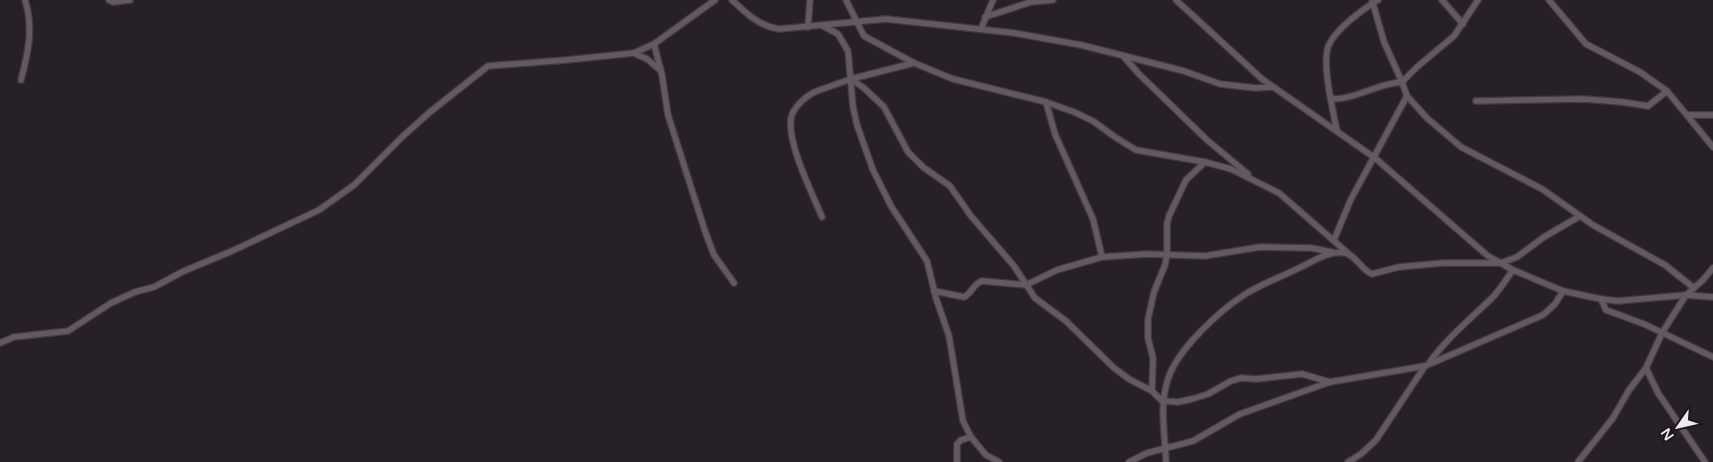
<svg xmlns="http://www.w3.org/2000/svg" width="1713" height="462" viewBox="0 0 1713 462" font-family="'Varela Round',sans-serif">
	<rect width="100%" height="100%" fill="#282027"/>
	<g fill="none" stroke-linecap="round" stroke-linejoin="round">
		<g stroke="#423a41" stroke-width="8">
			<g id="minor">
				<path d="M109,0L113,2L130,0"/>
				<path d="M732,0C747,14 759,26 779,29L886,19L1014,33L1081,45L1184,71L1220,84L1256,88L1272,87"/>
				<path d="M846,0L864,36L914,63L953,79L1046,102L1074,112L1093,121L1115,137L1136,150L1205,162L1231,169L1279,193L1349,254"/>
				<path d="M1176,0L1262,79L1375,158L1488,256L1513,270L1563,291L1601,299L1618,301L1686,295L1713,297"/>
				<path d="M1442,0L1463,24"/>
				<path d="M1549,0L1586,44L1640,72L1667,91L1713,147"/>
				<path d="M985,17L1031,2L1053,0"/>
				<path d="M823,26L838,34L848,51L853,107L857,125L873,170L891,206L927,261L936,298L949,336L963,421L971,437L986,455L999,462"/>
				<path d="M808,27L810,0"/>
				<path d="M981,29L993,0"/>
				<path d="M654,44L662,75L668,115L705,231L714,255L734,283"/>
				<path d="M634,53L647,59L661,71"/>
				<path d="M1124,57L1139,74L1207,140L1248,174"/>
				<path d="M851,79L864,88L884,107L908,152L923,167L950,186L971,216L1014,266L1035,298L1066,321L1114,368L1129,379L1152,391L1162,401L1178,402L1192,399L1208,394L1231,381L1241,378L1256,379L1302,374L1330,382"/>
				<path d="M21,80C28,53 34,28 25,0"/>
				<path d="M1407,96L1427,118L1461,147L1542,189L1593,225L1665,265L1694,288"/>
				<path d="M1331,99C1355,100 1378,83 1402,82L1384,42L1372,0"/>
				<path d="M1476,101L1584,99L1622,102L1648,106L1667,91"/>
				<path d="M1046,102L1055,134L1093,219L1102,257"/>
				<path d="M1688,115H1713"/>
				<path d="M1337,131C1333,111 1322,65 1328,47C1334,30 1363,9 1378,0"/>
				<path d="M822,217C812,193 787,143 791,118C793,107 807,95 817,91L851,79L914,63"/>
				<path d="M1334,240L1351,199L1407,96L1402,82L1417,67L1454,36L1478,0"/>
				<path d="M934,291L964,297C972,293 973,284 982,281L1026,285L1057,270L1102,257L1147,254L1205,256L1260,247L1311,248L1332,252"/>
				<path d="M1601,299L1606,310L1644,324L1713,357"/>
				<path d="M0,343L14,337L68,331L111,303L135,292L154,287L184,271L232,251L319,210L354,185L402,137L430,112L488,66L566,60L634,53L654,44L715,0"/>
				<path d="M1429,363C1447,338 1470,319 1492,298C1500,290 1506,279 1513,270"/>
				<path d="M1646,368L1658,393L1705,462"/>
				<path d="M1152,391L1153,358L1148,338V319L1154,292L1165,265L1167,255V224L1169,216L1186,180L1205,162"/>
				<path d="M957,462V444L961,440L971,437"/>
				<path d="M1129,462L1147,453L1193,441L1240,414L1330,382L1425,366L1543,315L1555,304L1563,291"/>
				<path d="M1166,462C1165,434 1159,406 1168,379C1177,350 1219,311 1244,295C1261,284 1281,277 1299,268C1314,261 1329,250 1345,253C1356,255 1361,270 1372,274L1399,267L1443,263H1501L1517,257L1544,237L1580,216"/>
				<path d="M1348,462L1361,454L1376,440L1425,366"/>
				<path d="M1578,462L1613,418L1629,390L1646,368L1662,333L1686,295L1703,280L1713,268"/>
			</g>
		</g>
		<use href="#minor" stroke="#635961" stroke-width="5.5"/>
	</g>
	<g transform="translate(1678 427) rotate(236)" stroke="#1e171d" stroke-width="4" paint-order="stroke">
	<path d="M0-4L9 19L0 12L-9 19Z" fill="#f0eaef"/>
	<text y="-8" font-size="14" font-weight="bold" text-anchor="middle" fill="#f0eaef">N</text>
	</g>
</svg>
